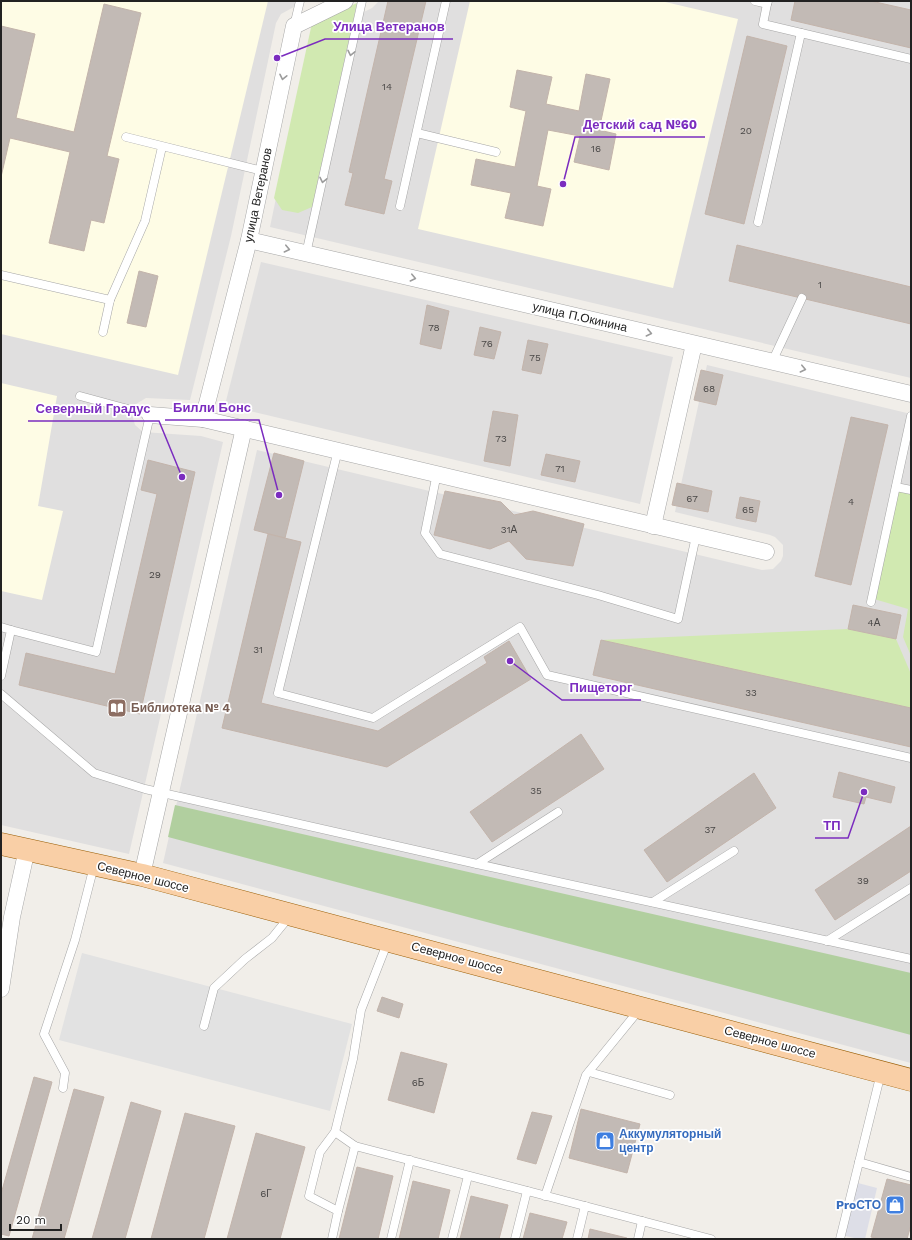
<svg xmlns="http://www.w3.org/2000/svg" width="912" height="1240" viewBox="0 0 912 1240" font-family="'Work Sans',sans-serif">
	<rect width="100%" height="100%" fill="#f1eee9"/>
	<g fill="#e0dfdf">
		<path d="M1,1H305L281,14L276,23L231,236L190,400L146,398L136,404L132,414L135,425L143,432L201,436L223,442L129,854L1,825Z"/>
		<path d="M379,1H911V378L270,227L309,39L372,8Z"/>
		<path d="M261,262L673,357L640,504L225,405Z"/>
		<path d="M707,365L911,414V1063L163,863L257,450L762,570L773,569L781,561L783,556V545L775,537L770,535L675,512Z"/>
	</g>
	<g fill="#fefce5">
		<path d="M1,1H268L178,375L1,334Z"/>
		<path d="M470,1H661L738,19L673,288L418,229Z"/>
		<path d="M1,383L57,396L38,506L63,511L42,600L1,591Z"/>
	</g>
	<g fill="#d1e9b1">
		<path d="M357,3L312,207L298,213L282,210L274,198L312,23Z"/>
		<path d="M898,490L911,493V656L903,637L908,609L874,599Z"/>
		<path d="M848,629L896,639L911,674V708L601,640Z"/>
	</g>
	<path fill="#b1cf9f" d="M175,805L911,973V1035L168,837Z"/>
	<path fill="#e2e2e2" d="M82,953L352,1024L330,1111L59,1040Z"/>
	<path fill="#dddee7" d="M854,1182L877,1188L865,1239H859L841,1235Z"/>
	<g fill="#c2bab5" stroke="#c3b4ab">
		<path d="M388,1H426L384,179L392,181L384,214L345,205L353,173L349,172Z"/>
		<path d="M795,1H871L911,10V48L791,20Z"/>
		<path d="M104,4L141,13L107,156L119,159L104,223L91,220L84,251L49,243L70,152L10,138L1,177V26L35,34L16,118L74,132Z"/>
		<path d="M747,36L787,46L744,224L705,214Z"/>
		<path d="M517,70L552,77L546,104L579,111L586,74L610,79L599,130L616,134L609,170L574,162L580,136L548,130L537,186L551,189L543,226L505,218L511,193L471,185L476,159L515,167L526,111L510,107Z"/>
		<path d="M737,245L911,287V324L729,281Z"/>
		<path d="M139,271L158,276L146,327L127,323Z"/>
		<path d="M427,305L449,311L441,349L420,344Z"/>
		<path d="M480,327L501,332L494,359L474,355Z"/>
		<path d="M528,340L548,344L541,374L522,370Z"/>
		<path d="M701,370L723,375L716,405L694,400Z"/>
		<path d="M493,411L518,415L510,466L484,461Z"/>
		<path d="M851,417L888,425L851,585L815,576Z"/>
		<path d="M274,453L304,461L285,538L254,530Z"/>
		<path d="M546,454L580,461L575,482L541,475Z"/>
		<path d="M148,460L195,472L140,714L19,685L26,653L115,674L157,494L141,490Z"/>
		<path d="M677,483L712,491L708,512L672,505Z"/>
		<path d="M445,491L501,502L514,515L533,511L584,524L573,566L526,559L509,541L490,549L434,535Z"/>
		<path d="M740,497L760,501L756,522L736,518Z"/>
		<path d="M268,534L301,542L261,703L378,731L487,663L484,657L509,641L531,679L387,767L222,728Z"/>
		<path d="M853,605L901,615L896,639L848,629Z"/>
		<path d="M601,640L911,708V747L593,675Z"/>
		<path d="M581,734L604,769L492,842L470,812Z"/>
		<path d="M839,772L895,787L891,803L866,797L864,804L833,797Z"/>
		<path d="M754,773L776,808L667,882L644,850Z"/>
		<path d="M911,826V871L835,920L815,890Z"/>
		<path d="M382,997L403,1004L399,1018L377,1011Z"/>
		<path d="M401,1052L447,1064L434,1113L388,1100Z"/>
		<path d="M34,1077L52,1082L9,1236L1,1234V1194Z"/>
		<path d="M74,1089L104,1097L64,1239H32Z"/>
		<path d="M131,1102L161,1111L125,1239H92Z"/>
		<path d="M581,1109L640,1124L627,1173L569,1158Z"/>
		<path d="M532,1112L552,1116L536,1164L517,1159Z"/>
		<path d="M185,1113L235,1126L204,1239H151Z"/>
		<path d="M256,1133L305,1147L280,1239H227Z"/>
		<path d="M357,1167L393,1176L378,1239H339Z"/>
		<path d="M887,1179L911,1185V1225L907,1239H880L871,1237Z"/>
		<path d="M413,1181L450,1190L438,1239H399Z"/>
		<path d="M471,1196L508,1205L499,1239H460Z"/>
		<path d="M530,1213L567,1222L562,1239H523Z"/>
		<path d="M590,1229L627,1238L626,1239H588Z"/>
	</g>
	<g fill="none" stroke-linecap="round" stroke-linejoin="round">
		<g stroke="#a6a6a6" stroke-width="9">
			<g id="lane">
				<path d="M755,1L767,4L768,1"/>
				<path d="M767,4L763,24L911,59"/>
				<path d="M294,26L300,1"/>
				<path d="M417,133L496,152"/>
				<path d="M126,137L263,171"/>
				<path d="M400,206L446,1"/>
				<path d="M758,222L801,33"/>
				<path d="M306,254L362,1"/>
				<path d="M1,275L110,300"/>
				<path d="M103,332L110,300L145,221L162,147"/>
				<path d="M772,362L802,298"/>
				<path d="M338,450L278,693L373,718L520,627L547,675L911,758"/>
				<path d="M437,473L425,533L440,554L598,595L678,619L696,536"/>
				<path d="M896,487L911,490"/>
				<path d="M871,602L911,416"/>
				<path d="M1,627L11,630L1,676"/>
				<path d="M11,630L96,652L150,415L80,396"/>
				<path d="M1,694L94,773L145,789L477,864L911,959"/>
				<path d="M477,864L558,812"/>
				<path d="M653,902L734,851"/>
				<path d="M827,941L911,888"/>
				<path d="M204,1026L214,988L245,959L272,938L289,917"/>
				<path d="M589,1072L670,1095"/>
				<path d="M63,1088L65,1073L44,1034L75,940L94,866"/>
				<path d="M335,1132L355,1146L338,1211"/>
				<path d="M355,1146L711,1239"/>
				<path d="M859,1162L911,1177"/>
				<path d="M545,1196L586,1075L639,1010"/>
				<path d="M332,1239L338,1211L309,1196L320,1152L335,1132L353,1059L361,1010L388,941"/>
				<path d="M391,1239L410,1160"/>
				<path d="M452,1239L468,1176"/>
				<path d="M515,1239L527,1191"/>
				<path d="M577,1239L585,1206"/>
				<path d="M638,1239L642,1221"/>
				<path d="M840,1239L881,1073"/>
			</g>
		</g>
		<g stroke="#a6a6a6" stroke-width="17">
			<g id="street">
				<path d="M249,240L911,394"/>
				<path d="M150,415L203,419L766,552"/>
				<path d="M203,419L249,240L294,26L345,1"/>
				<path d="M653,526L694,344"/>
				<path d="M142,875L244,428"/>
				<path d="M1,989L12,917L27,849"/>
			</g>
		</g>
		<g stroke="#9a5e05" stroke-width="23">
			<path id="primary" d="M1,844L142,875L911,1080"/>
		</g>
		<use href="#lane" stroke="#fff" stroke-width="8"/>
		<use href="#street" stroke="#fff" stroke-width="16"/>
		<use href="#primary" stroke="#f9cfa6" stroke-width="22"/>
	</g>
	<defs><path id="oneway-chevron" d="M-2-3.5L2.5 0L-2 3.5" fill="none" stroke-width="1.6" stroke-linecap="round" stroke-linejoin="round"/></defs>
	<g stroke="#9c9c9c">
		<use href="#oneway-chevron" transform="translate(351 53) rotate(102)"/>
		<use href="#oneway-chevron" transform="translate(283 77) rotate(102)"/>
		<use href="#oneway-chevron" transform="translate(323 180) rotate(102)"/>
		<use href="#oneway-chevron" transform="translate(287 249) rotate(13)"/>
		<use href="#oneway-chevron" transform="translate(413 278) rotate(13)"/>
		<use href="#oneway-chevron" transform="translate(649 333) rotate(13)"/>
		<use href="#oneway-chevron" transform="translate(803 369) rotate(13)"/>
	</g>
	<defs>
		<g id="library-square" transform="scale(1)"><rect x="-9" y="-9" width="18" height="18" rx="4" fill="#8d6e63" stroke="#fff"/><path d="M-6-4Q-3-5.5-.7-3.5V5Q-3 3-6 4ZM6-4Q3-5.5 .7-3.5V5Q3 3 6 4Z" fill="#fff"/></g>
		<g id="shop-square" transform="scale(1)"><rect x="-9" y="-9" width="18" height="18" rx="4" fill="#3f7fe0" stroke="#fff"/><path d="M-5-2.5h2.3a2.7 3.5 0 0 1 5.4 0H5L5.5 6h-11ZM-1.5-2.5h3a1.5 2.3 0 0 0-3 0Z" fill="#fff"/></g>
	</defs>
	<g fill-rule="evenodd">
		<use href="#library-square" x="117" y="708"/>
		<use href="#shop-square" x="605" y="1141"/>
		<use href="#shop-square" x="895" y="1205"/>
	</g>
	<g text-anchor="middle" stroke-width="3.5" stroke-linejoin="round" paint-order="stroke">
		<g font-size="10" fill="#4a4847">
			<text x="387" y="90">14</text>
			<text x="746" y="134">20</text>
			<text x="596" y="152">16</text>
			<text x="820" y="288">1</text>
			<text x="434" y="331">78</text>
			<text x="487" y="347">76</text>
			<text x="535" y="361">75</text>
			<text x="709" y="392">68</text>
			<text x="501" y="442">73</text>
			<text x="560" y="472">71</text>
			<text x="692" y="502">67</text>
			<text x="851" y="505">4</text>
			<text x="748" y="513">65</text>
			<text x="509" y="533">31А</text>
			<text x="155" y="578">29</text>
			<text x="874" y="626">4А</text>
			<text x="258" y="653">31</text>
			<text x="751" y="696">33</text>
			<text x="536" y="794">35</text>
			<text x="710" y="833">37</text>
			<text x="863" y="884">39</text>
			<text x="418" y="1086">6Б</text>
			<text x="266" y="1197">6Г</text>
		</g>
		<g font-size="12" fill="#222" stroke="#fff">
			<text transform="translate(258 195) rotate(-78)" y="4">улица Ветеранов</text>
			<text transform="translate(580 317) rotate(13)" y="4">улица П.Окинина</text>
			<text transform="translate(143 877) rotate(14)" y="4">Северное шоссе</text>
			<text transform="translate(457 958) rotate(15)" y="4">Северное шоссе</text>
			<text transform="translate(770 1042) rotate(15)" y="4">Северное шоссе</text>
		</g>
		<g font-size="12" font-weight="bold" fill="#785e54" stroke="#fff" text-anchor="start">
			<text x="131" y="712">Библиотека № 4</text>
		</g>
		<g font-size="12" font-weight="bold" fill="#366cbe" stroke="#fff" text-anchor="start">
			<text x="619" y="1138">Аккумуляторный<tspan x="619" dy="14">центр</tspan></text>
			<text x="881" y="1209" text-anchor="end">ProСТО</text>
		</g>
	</g>
	<path fill="none" stroke="#7b2cbf" stroke-width="1.5" d="M277 58L325 39H453M563 184L575 137H705M279 495L259 420H165M182 477L159 421H28M510 661L562 700H641M864 792L848 838H815"/>
	<g fill="#7b2cbf" stroke="#fff" stroke-width="1.5">
		<circle cx="277" cy="58" r="4"/>
		<circle cx="563" cy="184" r="4"/>
		<circle cx="279" cy="495" r="4"/>
		<circle cx="182" cy="477" r="4"/>
		<circle cx="510" cy="661" r="4"/>
		<circle cx="864" cy="792" r="4"/>
	</g>
	<g font-size="13" text-anchor="middle" font-weight="bold" fill="#7b2cbf" stroke="#fff" stroke-width="3.5" stroke-linejoin="round" paint-order="stroke">
		<text x="389" y="31">Улица Ветеранов</text>
		<text x="640" y="129">Детский сад №60</text>
		<text x="212" y="412">Билли Бонс</text>
		<text x="93" y="413">Северный Градус</text>
		<text x="601" y="692">Пищеторг</text>
		<text x="832" y="830">ТП</text>
	</g>
	<rect width="912" height="1240" fill="none" stroke="#222222" stroke-width="4"/>
	<path d="M10 1224v6h51v-6" fill="none" stroke="#222222" stroke-width="2"/>
	<text x="16" y="1224" font-size="12" fill="#222222" stroke="#ffffff" stroke-width="3" paint-order="stroke">20 m</text>
</svg>
